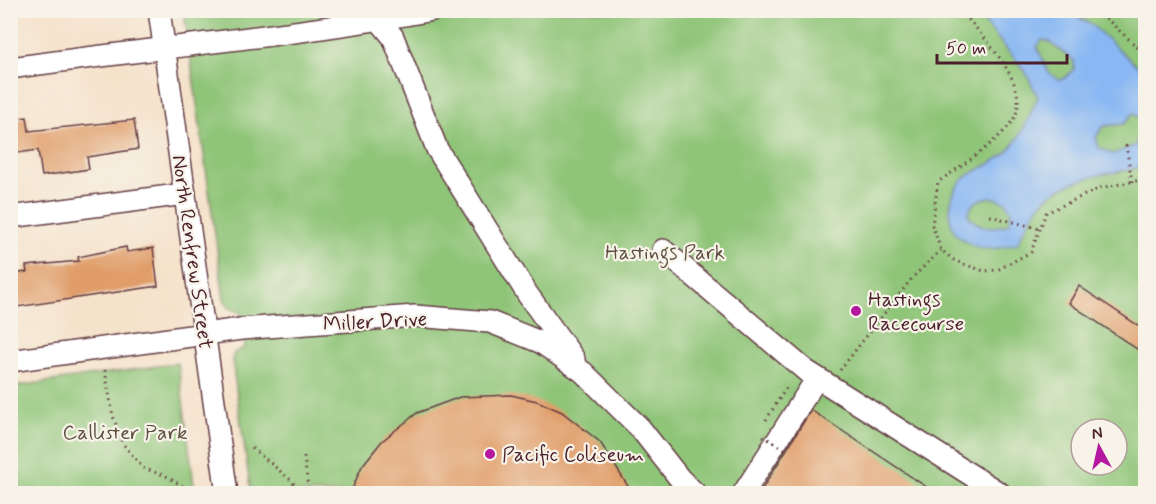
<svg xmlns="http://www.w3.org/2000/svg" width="1156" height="504" viewBox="0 0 1156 504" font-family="Mynerve,sans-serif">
	<rect width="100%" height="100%" fill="#f7f3e8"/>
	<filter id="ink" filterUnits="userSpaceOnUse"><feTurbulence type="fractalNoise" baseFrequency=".0167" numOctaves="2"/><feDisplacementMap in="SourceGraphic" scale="12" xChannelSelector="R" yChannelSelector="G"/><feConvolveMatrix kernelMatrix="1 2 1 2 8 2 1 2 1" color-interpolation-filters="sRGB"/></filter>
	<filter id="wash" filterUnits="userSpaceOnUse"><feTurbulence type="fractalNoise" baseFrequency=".008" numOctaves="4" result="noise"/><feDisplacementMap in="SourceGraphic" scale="24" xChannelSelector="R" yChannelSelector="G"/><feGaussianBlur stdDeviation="1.35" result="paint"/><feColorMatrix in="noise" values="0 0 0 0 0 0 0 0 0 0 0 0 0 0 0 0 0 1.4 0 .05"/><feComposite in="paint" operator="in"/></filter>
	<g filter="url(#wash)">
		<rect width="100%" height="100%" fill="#f5e2cb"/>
		<g fill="#8fc578" stroke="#6c7252" stroke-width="1.5" fill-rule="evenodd">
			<path d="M184,11H1145V493H251L232,360L234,353L245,347L240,312L229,308L224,299ZM1081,429H1117V465H1081Z"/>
			<path d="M178,363L195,493H11V387Z"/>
		</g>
		<path fill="#88b7f3" stroke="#696b8f" stroke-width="1.5" fill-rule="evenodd" d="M1057,10L1073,14L1093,26L1145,73V124L1133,113L1124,124L1104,126L1096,137L1099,148L1113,154L1136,145L1137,138L1145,127V165C1131,171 1115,172 1100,175C1052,186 1037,199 1018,243C996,250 980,253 961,238C952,232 949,220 950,209C954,168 985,174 1009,150C1022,137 1030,113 1038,97L1025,71L975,11ZM1042,40L1048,41L1074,61V69L1065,78L1059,80L1049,73L1037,47ZM991,197L1006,202L1011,212L1009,224C993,229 979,229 968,215C971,202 979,199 991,197Z"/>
		<g id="blocks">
			<g fill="#e09d69">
				<path d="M27,117L29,131L134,120L138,149L87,157L89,169L42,176L38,150L10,154V119Z"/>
				<path d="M126,247L127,252L153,248L158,286L10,308V274L27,272L26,266L79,261L78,257Z"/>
				<path d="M1079,286L1146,331V355L1069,303Z"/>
				<path d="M511,395L537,401L562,412L600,442L633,494H350L362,466L382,441L417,413L460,397Z"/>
				<path d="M811,410L937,494H759Z"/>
			</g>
		</g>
	</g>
	<g filter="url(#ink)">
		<use href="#blocks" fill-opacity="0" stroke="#643c43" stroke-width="1.5"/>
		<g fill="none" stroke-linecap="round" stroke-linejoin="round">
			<g stroke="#643c43" stroke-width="24">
				<g id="minor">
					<path d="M159,10L227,494"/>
					<path d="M377,10L379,20L393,37L437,149L528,295L574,359"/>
					<path d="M10,68C151,48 293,36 433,10"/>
					<path d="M10,217L185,194"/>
					<path d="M663,250L805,370L1001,494"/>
					<path d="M10,361L241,329L415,316L490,322L540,342L583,372L640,428L680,479L696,494"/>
					<path d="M743,494L817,378"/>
				</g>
			</g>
			<g stroke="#643c43" stroke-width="3" stroke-dasharray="1.5 4.5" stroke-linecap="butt">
				<path d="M961,10C980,35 1031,83 1015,116C1005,138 958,168 938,182L932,225L941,250L955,261L984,271L997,270L1031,252L1046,213L1100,188L1146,179"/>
				<path d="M1097,10L1146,55"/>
				<path d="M1126,145L1132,182"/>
				<path d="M990,216L1041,229"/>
				<path d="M105,370L113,416L123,444L143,468L166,476L194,493"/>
				<path d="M840,370L913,277L941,250"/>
				<path d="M766,420L788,385"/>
				<path d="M252,448L292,481L300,494"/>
				<path d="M304,457L309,494"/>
			</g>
			<use href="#minor" stroke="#fff" stroke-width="21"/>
			<path stroke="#643c43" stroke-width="3" stroke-dasharray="1.5 4.5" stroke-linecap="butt" d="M763,436L786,450"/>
		</g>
	</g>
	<g fill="#b5179e" stroke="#f7f3e8" stroke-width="2">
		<circle cx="856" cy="311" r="6"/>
		<circle cx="490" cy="454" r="6"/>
	</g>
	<g text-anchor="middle" stroke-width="4.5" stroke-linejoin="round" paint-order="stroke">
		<g font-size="21" fill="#4a1f2b" stroke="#f7f3e8">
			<text transform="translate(193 252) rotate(82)" y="7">North Renfrew Street</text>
			<text transform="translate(375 321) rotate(-3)" y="7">Miller Drive</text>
		</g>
		<g font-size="21" fill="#5f5142" stroke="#f7f3e8">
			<text x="665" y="259">Hastings Park</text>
			<text x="125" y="439">Callister Park</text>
		</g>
		<g font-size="21" fill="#4a1f2b" stroke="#f7f3e8" text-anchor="start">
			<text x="868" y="306">Hastings<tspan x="868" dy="24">Racecourse</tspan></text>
			<text x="502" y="461">Pacific Coliseum</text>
		</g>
	</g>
	<rect width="1156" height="504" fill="none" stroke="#f7f3e8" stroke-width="36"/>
	<g transform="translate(1099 447) rotate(352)"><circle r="28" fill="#f7f3e8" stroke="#b29e9c" stroke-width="1.5"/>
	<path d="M0-4.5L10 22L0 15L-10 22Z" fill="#b5179e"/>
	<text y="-9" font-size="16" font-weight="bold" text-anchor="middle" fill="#4a1f2b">N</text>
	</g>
	<path d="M937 54v9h130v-9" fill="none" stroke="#4a1f2b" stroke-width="3"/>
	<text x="946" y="54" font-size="18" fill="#4a1f2b" stroke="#f7f3e8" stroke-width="4.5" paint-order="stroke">50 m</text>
</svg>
